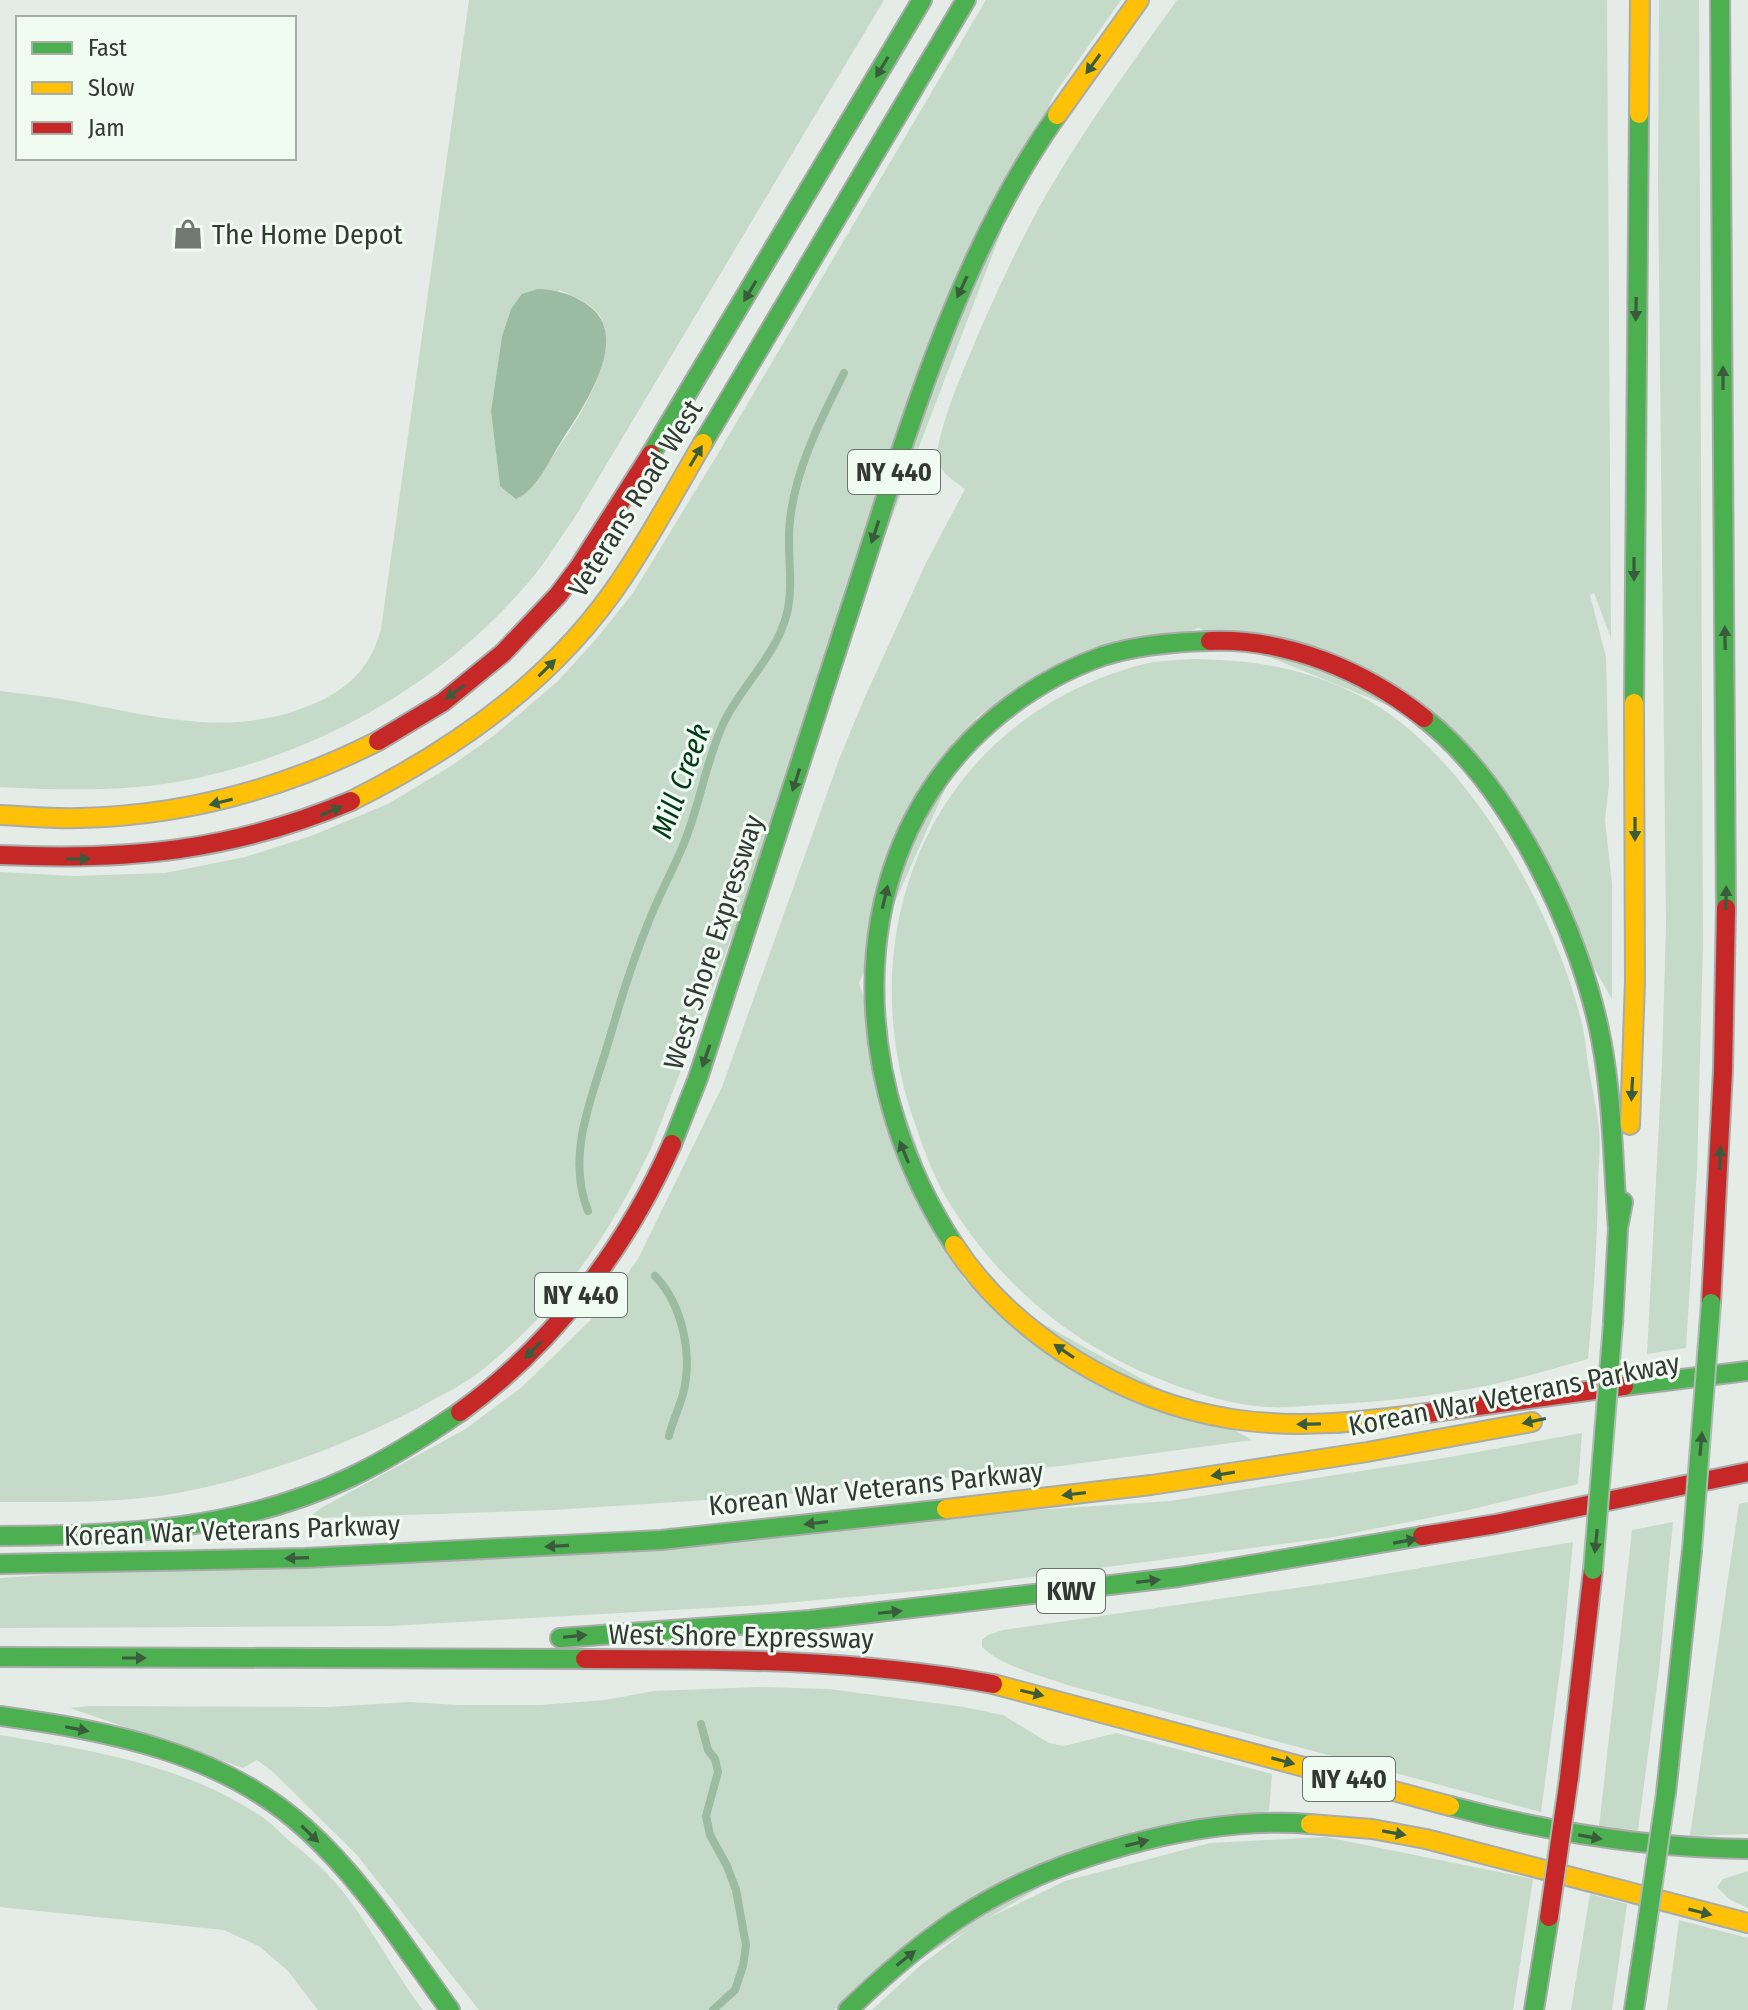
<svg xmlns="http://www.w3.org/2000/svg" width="1748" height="2010" viewBox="0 0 1748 2010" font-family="'Fira Sans Condensed',sans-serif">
	<rect width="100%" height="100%" fill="#e5ebe6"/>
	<g fill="#c5dac9" fill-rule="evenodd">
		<path d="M469,0H884L575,517C562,535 550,555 537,572C450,680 318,756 182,781C122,792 61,790 0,787V691C22,694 45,696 67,700C156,716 233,741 320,701C353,685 371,665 381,629ZM560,290C572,296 593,304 600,316C626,362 559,445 536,482L500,486L491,411L502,336L511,309Z"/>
		<path d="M986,0H1121L1053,96L652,1146C610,1235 560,1307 482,1370C467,1382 448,1392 431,1401C353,1444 239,1486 151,1497C102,1503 50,1502 0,1502V872L74,876L165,873L245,857L311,836L388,804L451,766L496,734L558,681L597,638L633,593L719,452Z"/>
		<path d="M1177,0H1607L1611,638L1594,593L1590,595L1606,657L1609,784L1605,820L1612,884V999L1458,734L1198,628L977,717L859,983L964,1280L1252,1440L1060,1466L769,1496L553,1510L314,1518L311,1516L321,1508L464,1430L522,1387L603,1308L638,1259L722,1087L840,757L864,699L926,563L965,489C951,478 937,472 937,452C944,413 962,374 977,337C1001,282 1026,228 1056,178C1093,116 1136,58 1177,0Z"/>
		<path d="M1659,0H1699L1703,945L1697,1170L1686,1348L1647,1354L1662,1065L1666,926L1658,181Z"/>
		<path d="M1194,659C1252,660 1299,667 1352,692C1461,742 1551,904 1580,1016C1585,1033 1586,1052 1589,1070C1592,1089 1597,1109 1599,1129C1601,1149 1598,1170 1598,1190C1597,1247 1593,1303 1588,1359C1555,1368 1523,1378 1490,1385C1434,1396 1375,1403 1318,1405C1302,1406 1284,1408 1268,1407C1231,1405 1191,1392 1157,1378C1069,1343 996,1280 947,1199C931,1172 921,1141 911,1112C849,917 940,717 1144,664C1160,660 1178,660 1194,659Z"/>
		<path d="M1582,1433L1578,1484L1468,1510L1328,1538L939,1589L762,1605L389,1626L0,1628V1578L1170,1501L1444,1458Z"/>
		<path d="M1748,1502V1834L1690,1836L1739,1504Z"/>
		<path d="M1673,1522L1659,1670L1638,1830L1599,1828L1632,1530Z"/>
		<path d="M1573,1542L1562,1655L1541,1812L1067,1685C1040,1675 1003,1667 982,1647V1640L988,1635L1003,1630L1344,1581Z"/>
		<path d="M758,1687L829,1689L964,1707L1003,1715L1049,1743L1064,1746L1116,1733L1272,1774L1269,1811L1134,1831L834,2010H479L357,1855L272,1771L257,1760L243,1768L70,1708L90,1706L329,1707L410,1702L459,1705H541L605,1700L654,1691Z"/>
		<path d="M0,1735C94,1751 185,1764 265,1819C275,1826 283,1836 292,1843C306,1854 320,1866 333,1880C368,1920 391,1968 423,2010H318L288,1971L259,1946L224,1930L0,1907Z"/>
		<path d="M1326,1837L1533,1879L1513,2010H872L922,1964L976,1924L1065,1881L1210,1843Z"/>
		<path d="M1748,1871V1908L1729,1899L1717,1887L1723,1879Z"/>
		<path d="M1590,1894L1627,1904L1612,2010H1571Z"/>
		<path d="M1679,1920L1748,1938V2010H1667Z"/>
	</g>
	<path fill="#9bbba2" d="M538,289C559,290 572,294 589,306C633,338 581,410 561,442C548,462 537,490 516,499L500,486L491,411L502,336L511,309L522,294Z"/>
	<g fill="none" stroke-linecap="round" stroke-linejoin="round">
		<g stroke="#9bbba2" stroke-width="8">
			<path d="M588,1211C566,1156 591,1100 607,1047C619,1006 631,965 647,926C657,899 671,874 682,848C700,807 705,762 724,722C742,685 774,658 786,617C795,585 786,553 790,521C795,469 821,419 844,373"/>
			<path d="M655,1276C683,1305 693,1356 683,1394C679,1409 672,1422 669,1436"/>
			<path d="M701,1724L708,1750L715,1759L718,1772L706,1816L710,1835L727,1866L736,1890L746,1945L743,1966L735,1990L713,2010"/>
		</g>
		<g stroke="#a7aca8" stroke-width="22">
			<g id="fast">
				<path d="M1720,0L1726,908"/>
				<path d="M703,443L966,0"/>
				<path d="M651,454L922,0"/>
				<path d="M1634,703L1639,114"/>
				<path d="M1424,718C1511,786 1581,933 1601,1039C1613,1101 1613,1165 1618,1228"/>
				<path d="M672,1144L698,1078C751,915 804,751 857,588C909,426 958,256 1057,115"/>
				<path d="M954,1245C854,1093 836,879 971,740C1008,703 1052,674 1103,656C1137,645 1174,642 1210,641"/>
				<path d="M1613,1324L1618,1228L1623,1202"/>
				<path d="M1624,1386L1748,1371"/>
				<path d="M0,1536C120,1536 240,1530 351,1477C389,1459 425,1436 460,1412"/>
				<path d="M0,1564L305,1558L661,1540L946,1509"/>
				<path d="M560,1638L810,1620L1179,1577L1422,1536"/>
				<path d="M0,1657L585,1659"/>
				<path d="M0,1716C109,1731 221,1752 305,1828C363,1880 405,1948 450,2010"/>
				<path d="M1666,1793L1692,1550"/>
				<path d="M1450,1806C1548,1832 1647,1848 1748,1849"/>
				<path d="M848,2010C882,1977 916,1947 956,1920C1048,1858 1199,1815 1310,1824"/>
				<path d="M1534,2010L1549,1917"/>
				<path d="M1634,2010L1644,1944"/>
			</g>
		</g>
		<g stroke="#a7aca8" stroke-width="22">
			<g id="slow">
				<path d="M1639,114L1640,0"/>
				<path d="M1057,115L1139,0"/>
				<path d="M351,801C459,747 558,677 625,574C653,532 677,487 703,443"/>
				<path d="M0,815C26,816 53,819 79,818C184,816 285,788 378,741"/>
				<path d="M1630,1125L1635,981L1634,703"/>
				<path d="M954,1245C1014,1337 1125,1402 1232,1419C1296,1429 1363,1422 1427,1413"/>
				<path d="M946,1509L1151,1485L1367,1452L1532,1422"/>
				<path d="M993,1684L1450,1806"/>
				<path d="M1310,1824L1372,1829L1426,1839L1748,1923"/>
			</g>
		</g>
		<g stroke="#a7aca8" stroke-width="22">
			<g id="jam">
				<path d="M1210,641C1287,638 1365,671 1424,718"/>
				<path d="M378,741L443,702L503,653L558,595L579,567L651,454"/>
				<path d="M0,855C128,861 233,851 351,801"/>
				<path d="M1711,1303L1723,1070L1726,908"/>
				<path d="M460,1412C553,1345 626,1248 672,1144"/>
				<path d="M1427,1413L1624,1386"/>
				<path d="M1422,1536L1496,1524L1748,1472"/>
				<path d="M585,1659C725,1659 855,1659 993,1684"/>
				<path d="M1569,1778L1593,1570"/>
			</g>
		</g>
		<use href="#fast" stroke="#4caf50" stroke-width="18"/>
		<use href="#slow" stroke="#ffc107" stroke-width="18"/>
		<use href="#jam" stroke="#c62828" stroke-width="18"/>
		<g stroke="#adbbb1" stroke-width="22" stroke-linecap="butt">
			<g id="fast-bridge">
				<path d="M1692,1550L1711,1303"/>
				<path d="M1593,1570L1613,1324"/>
				<path d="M1644,1944L1666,1793"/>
			</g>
		</g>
		<g stroke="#adbbb1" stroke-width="22" stroke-linecap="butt">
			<path id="jam-bridge" d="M1549,1917L1569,1778"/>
		</g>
		<use href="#fast-bridge" stroke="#4caf50" stroke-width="18"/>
		<use href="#jam-bridge" stroke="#c62828" stroke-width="18"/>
	</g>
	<defs><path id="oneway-solid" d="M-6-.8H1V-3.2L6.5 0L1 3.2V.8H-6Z" transform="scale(2)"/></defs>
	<g fill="#3a5c3c">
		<use href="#oneway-solid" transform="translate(1093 64) rotate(126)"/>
		<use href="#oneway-solid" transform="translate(882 67) rotate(121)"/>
		<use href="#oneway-solid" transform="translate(962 287) rotate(115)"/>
		<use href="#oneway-solid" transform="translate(750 291) rotate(121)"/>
		<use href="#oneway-solid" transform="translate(1636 309) rotate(91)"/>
		<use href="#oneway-solid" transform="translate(1723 378) rotate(-90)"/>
		<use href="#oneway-solid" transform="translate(696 456) rotate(-59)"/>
		<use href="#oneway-solid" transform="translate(875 532) rotate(108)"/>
		<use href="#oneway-solid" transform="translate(1634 569) rotate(90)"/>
		<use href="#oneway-solid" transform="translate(1725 638) rotate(-91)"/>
		<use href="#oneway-solid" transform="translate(547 668) rotate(-45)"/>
		<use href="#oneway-solid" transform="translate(455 692) rotate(144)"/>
		<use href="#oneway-solid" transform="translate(796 780) rotate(108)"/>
		<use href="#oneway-solid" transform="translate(221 802) rotate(166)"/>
		<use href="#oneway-solid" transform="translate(331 811) rotate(-23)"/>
		<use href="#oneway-solid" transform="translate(1635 829) rotate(90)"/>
		<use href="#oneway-solid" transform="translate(78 859)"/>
		<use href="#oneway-solid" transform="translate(885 897) rotate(-77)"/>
		<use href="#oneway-solid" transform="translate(1726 898) rotate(-89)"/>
		<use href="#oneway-solid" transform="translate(706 1056) rotate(109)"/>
		<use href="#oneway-solid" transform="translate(1632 1089) rotate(93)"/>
		<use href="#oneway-solid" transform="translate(904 1152) rotate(-112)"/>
		<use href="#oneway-solid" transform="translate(1720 1158) rotate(-88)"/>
		<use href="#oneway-solid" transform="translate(533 1350) rotate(134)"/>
		<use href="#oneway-solid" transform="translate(1064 1351) rotate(-146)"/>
		<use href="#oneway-solid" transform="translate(1534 1421) rotate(168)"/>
		<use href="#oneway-solid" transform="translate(1309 1424) rotate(179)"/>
		<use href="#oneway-solid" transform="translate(1701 1444) rotate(-85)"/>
		<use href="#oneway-solid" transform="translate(1223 1474) rotate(171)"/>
		<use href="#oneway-solid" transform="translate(1074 1494) rotate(173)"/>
		<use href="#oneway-solid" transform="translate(816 1523) rotate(173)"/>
		<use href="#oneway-solid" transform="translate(1405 1541) rotate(-10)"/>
		<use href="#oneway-solid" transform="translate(1596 1541) rotate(96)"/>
		<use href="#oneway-solid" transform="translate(557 1546) rotate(177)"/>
		<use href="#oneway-solid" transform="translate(297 1558) rotate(178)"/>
		<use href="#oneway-solid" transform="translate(1148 1581) rotate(-7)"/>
		<use href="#oneway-solid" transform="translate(890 1612) rotate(-6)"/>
		<use href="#oneway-solid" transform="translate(575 1636) rotate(-6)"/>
		<use href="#oneway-solid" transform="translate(134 1658)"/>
		<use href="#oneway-solid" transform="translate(1032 1693) rotate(13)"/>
		<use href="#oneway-solid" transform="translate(77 1729) rotate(11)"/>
		<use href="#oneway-solid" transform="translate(1283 1761) rotate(15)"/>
		<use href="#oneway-solid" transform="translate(1394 1833) rotate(10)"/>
		<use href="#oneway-solid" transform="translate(310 1834) rotate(44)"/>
		<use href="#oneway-solid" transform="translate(1590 1837) rotate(10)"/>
		<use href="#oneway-solid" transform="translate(1137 1843) rotate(-14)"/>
		<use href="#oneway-solid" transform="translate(1700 1912) rotate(14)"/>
		<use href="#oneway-solid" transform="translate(906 1958) rotate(-38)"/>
	</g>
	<defs>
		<g id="shop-bare" transform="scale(2.4)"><path d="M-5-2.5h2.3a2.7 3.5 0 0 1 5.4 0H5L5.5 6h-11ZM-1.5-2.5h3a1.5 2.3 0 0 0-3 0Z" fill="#717772" stroke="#f0fbf2" stroke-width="2.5" paint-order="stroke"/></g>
	</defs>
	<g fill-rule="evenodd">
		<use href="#shop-bare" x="188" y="234"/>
	</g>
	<g text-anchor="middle" stroke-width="6" stroke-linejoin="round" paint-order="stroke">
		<g fill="#f0fbf2" stroke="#6c726d" stroke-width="2">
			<rect x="848" y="450" width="92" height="44" rx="6"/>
			<rect x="535" y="1273" width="92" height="44" rx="6"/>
			<rect x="1037" y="1569" width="68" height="44" rx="6"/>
			<rect x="1303" y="1757" width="92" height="44" rx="6"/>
		</g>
		<g font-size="26" font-weight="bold" fill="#333834">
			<text x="894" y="481">NY 440</text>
			<text x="581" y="1304">NY 440</text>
			<text x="1071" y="1600">KWV</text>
			<text x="1349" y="1788">NY 440</text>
		</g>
		<g font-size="28" fill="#333834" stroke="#f0fbf2" text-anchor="start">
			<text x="212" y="244">The Home Depot</text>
		</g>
		<g font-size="28" fill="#333834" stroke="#f0fbf2">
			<text transform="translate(635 498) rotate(-58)" y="10">Veterans Road West</text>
			<text transform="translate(713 942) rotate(-72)" y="10">West Shore Expressway</text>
			<text transform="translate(1514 1394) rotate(-11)" y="10">Korean War Veterans Parkway</text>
			<text transform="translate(876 1488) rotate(-6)" y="10">Korean War Veterans Parkway</text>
			<text transform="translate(232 1530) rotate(-2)" y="10">Korean War Veterans Parkway</text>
			<text transform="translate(741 1636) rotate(1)" y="10">West Shore Expressway</text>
		</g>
		<g font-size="30" font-style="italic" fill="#003918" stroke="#f0fbf2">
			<text transform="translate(681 781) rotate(-70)" y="10">Mill Creek</text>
		</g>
	</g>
	<rect x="16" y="16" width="280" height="144" fill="#f0fbf2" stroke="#a4ada6" stroke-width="2"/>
	<rect x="32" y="42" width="40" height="12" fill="#4caf50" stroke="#a4ada6" stroke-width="2"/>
	<text x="88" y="56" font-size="24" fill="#333834">Fast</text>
	<rect x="32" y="82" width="40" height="12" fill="#ffc107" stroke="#a4ada6" stroke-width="2"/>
	<text x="88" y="96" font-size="24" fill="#333834">Slow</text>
	<rect x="32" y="122" width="40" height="12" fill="#c62828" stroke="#a4ada6" stroke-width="2"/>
	<text x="88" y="136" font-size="24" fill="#333834">Jam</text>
</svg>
